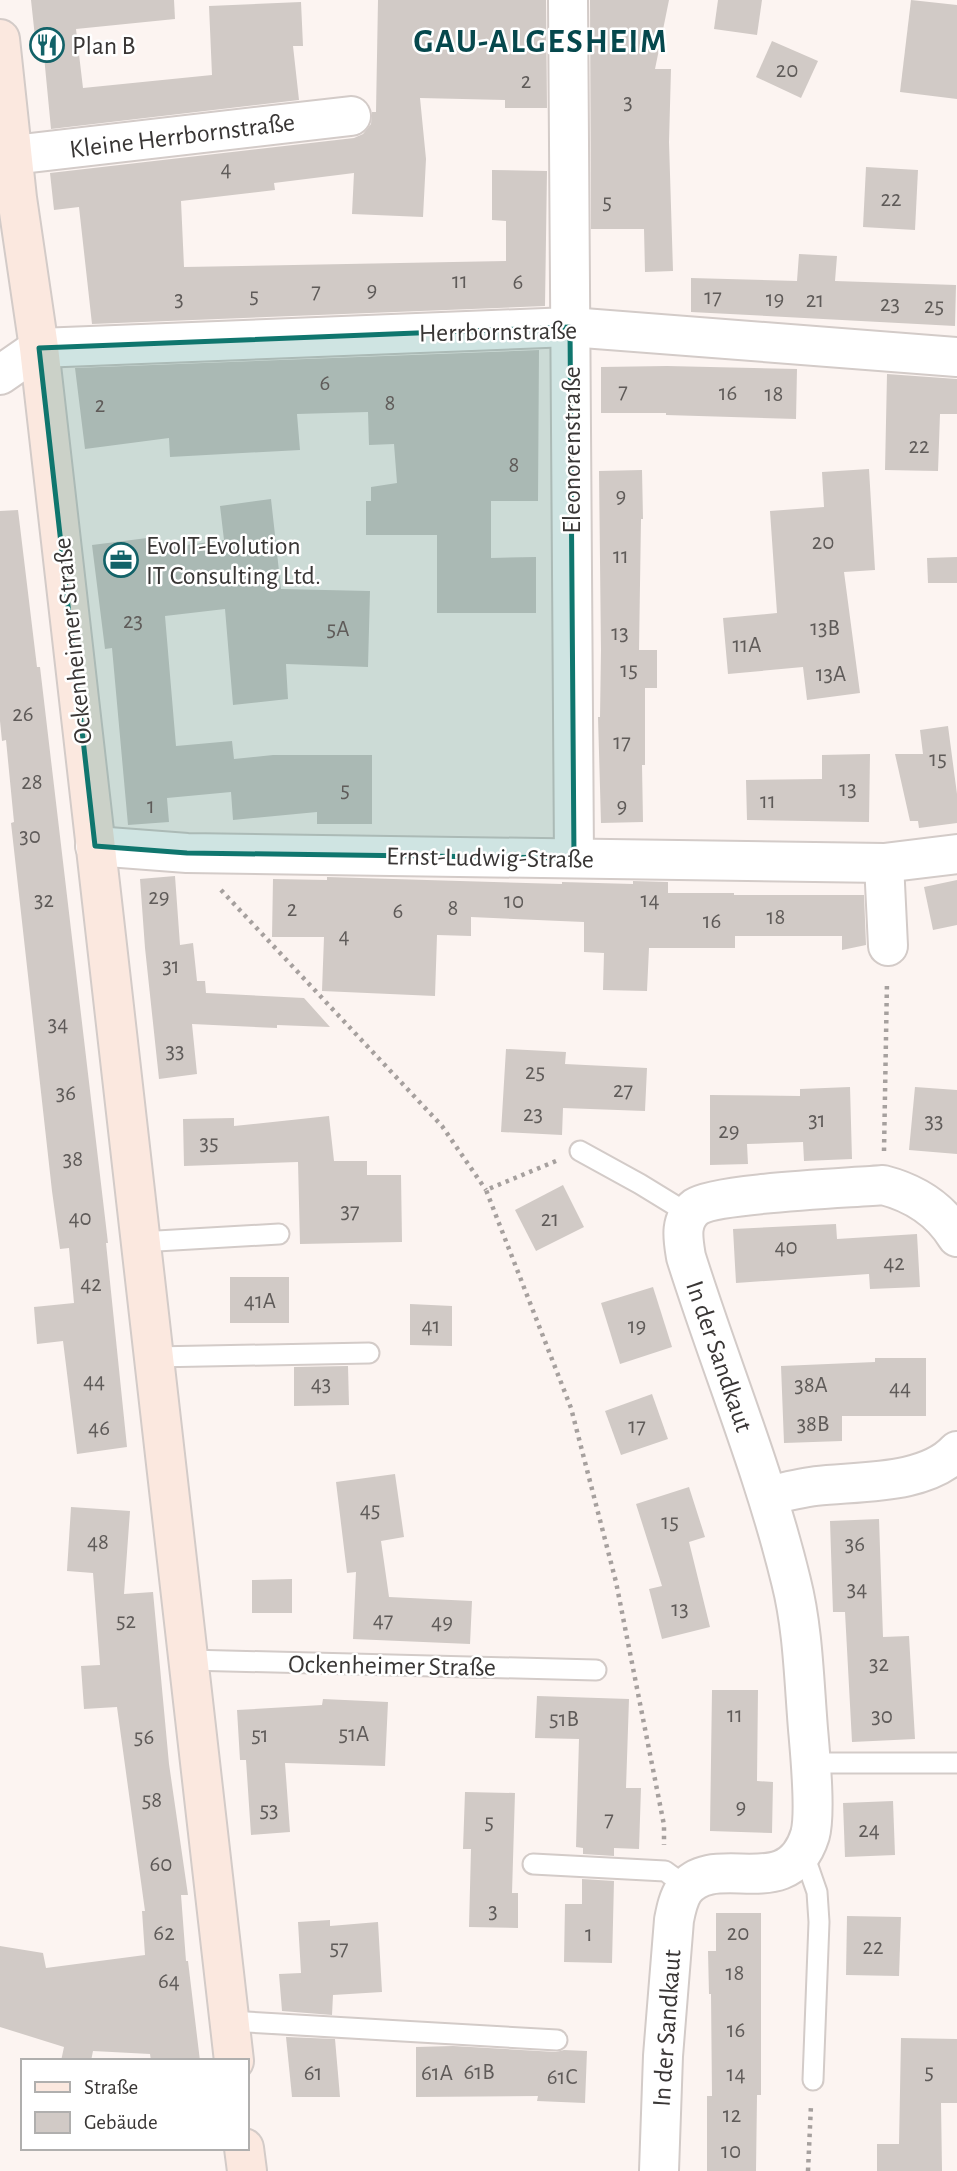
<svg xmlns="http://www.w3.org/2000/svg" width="957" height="2171" viewBox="0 0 957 2171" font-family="'Alegreya Sans',sans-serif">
	<rect width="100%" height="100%" fill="#fcf4f1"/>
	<g fill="#d1cac6">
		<path d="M31,0H174L175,19L76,29L83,88L212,75L209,6L301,2L303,46H293L299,100L51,129L44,56H37Z"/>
		<path d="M378,0H546L547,108H505V100L420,98L426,159L423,217L352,214L354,173L274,183L275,190L181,201L184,267L506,261V221L492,220V170L547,171L545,306L92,324L79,207L54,210L50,173L354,138L363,134L371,124L372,112H376Z"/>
		<path d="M590,0H669L655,69H671L669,142L673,271L645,272L644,229H591Z"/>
		<path d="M718,0H762L757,35L714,29Z"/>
		<path d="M911,0L957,5V99L900,92Z"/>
		<path d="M772,41L818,61L801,98L756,77Z"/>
		<path d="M866,167L918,170L915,230L863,227Z"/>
		<path d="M799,254L837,256L835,281L956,285L955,326L691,312V278L797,281Z"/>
		<path d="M539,350L538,501H491V558L536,557V613H437V535H366V501H371V487L397,483L394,444L369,445L368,412L297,414L300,450L170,457L169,438L85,449L75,368Z"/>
		<path d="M667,366L797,369L796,419L666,415V413H601V367Z"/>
		<path d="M887,374L957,379V414H940L938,471L885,470Z"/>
		<path d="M869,469L875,570L844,572L860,693L807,700L803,667L728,674L723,618L777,613L770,511L824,507L822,472Z"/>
		<path d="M642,470L643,519H641L639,650H657V688H645V765H642L643,822L601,823L598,717H600L601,650L599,471Z"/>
		<path d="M271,499L281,589L370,591L368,667L286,664L288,699L233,705L225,609L165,616L176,746L232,741L234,759L273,755H372V824H317V812L233,820L231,792L167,798L169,822L128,825L112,648L105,649L92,545L155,537L157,549L224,540L220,506Z"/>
		<path d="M18,510L37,667H40L108,1243H106L127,1447L77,1454L63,1341L37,1344L34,1307L74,1303L69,1248L60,1249L52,1191L11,823L14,822L6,740L2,741L0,721V511Z"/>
		<path d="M957,557V583H928L927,558Z"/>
		<path d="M948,726L957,794V823L919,828L918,821H910L895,754H923L920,730Z"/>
		<path d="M870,754L869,822L747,820L746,780L822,779V755Z"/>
		<path d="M175,876L180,945L193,943L197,981H205L206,993L304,998L330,1027L277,1025V1028L192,1024L197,1074L159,1079L145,948L140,879Z"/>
		<path d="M327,877L562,884V882L633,884V881L668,882V893H734V895H864L866,945L842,950V936H735V948H649L647,991L603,990L604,953L584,952V922L471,917V936L437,935L435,996L322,991L324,937H272L273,879L327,880Z"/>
		<path d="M957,880V925L933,930L924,887Z"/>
		<path d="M506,1049L566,1052L565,1064L647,1068L645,1111L563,1108L562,1135L501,1132Z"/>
		<path d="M850,1087L852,1159L804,1161L803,1142L747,1144L748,1164L710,1165V1095L800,1096V1089Z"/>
		<path d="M915,1087L957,1090V1154L909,1150Z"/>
		<path d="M329,1116L334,1161H367V1175H401L402,1242L300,1244L298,1162L184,1166L183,1119L234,1118V1126Z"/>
		<path d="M563,1185L584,1227L536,1251L515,1210Z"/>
		<path d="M836,1224L837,1239L917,1234L920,1287L870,1289L869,1274L736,1283L733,1229Z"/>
		<rect x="230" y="1277" width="59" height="46"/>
		<path d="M653,1287L672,1347L620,1364L601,1303Z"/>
		<path d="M410,1304L452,1306V1346L410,1345Z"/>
		<path d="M875,1358H926V1416H842V1441L784,1443L781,1366L875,1362Z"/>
		<path d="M348,1366L349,1405L294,1406V1367Z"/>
		<path d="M652,1394L668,1439L621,1455L605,1411Z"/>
		<path d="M395,1474L404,1537L381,1541L389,1597L472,1601L470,1644L353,1639L356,1572L347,1573L336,1482Z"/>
		<path d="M689,1487L705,1537L689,1542L710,1627L662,1639L649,1589L662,1586L636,1504Z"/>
		<path d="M71,1507L130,1511L124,1594L153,1592L169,1764L188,1895H181L186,1961H188L200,2061H151L150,2054L93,2051L91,2061H61L64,2047L0,2027V1946L43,1953L46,1968L145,1955L142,1911H145L117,1707L84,1709L81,1666L100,1665L93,1573L67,1571Z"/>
		<path d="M879,1519L883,1637L909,1636L915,1739L852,1742L845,1612H833L830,1521Z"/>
		<path d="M292,1579V1613H252V1580Z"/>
		<path d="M712,1690H758L757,1781L773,1782L772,1833L710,1831Z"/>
		<path d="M537,1696L629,1699L626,1788H641L639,1849L614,1848V1856L583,1854V1848L576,1847L579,1739L535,1738Z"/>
		<path d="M323,1699L388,1702L385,1766L285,1763L290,1832L251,1835L246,1760H240L237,1710L322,1705Z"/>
		<path d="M465,1792L515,1793L512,1893H518V1928L469,1927L471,1849H463Z"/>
		<path d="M893,1801L895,1855L845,1857L843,1803Z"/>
		<path d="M582,1879L614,1881L612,1963L564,1962L565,1904H582Z"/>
		<path d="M716,1913H761V2095H757L756,2171H707V2096H712L711,1994H709L708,1951H716Z"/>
		<path d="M847,1916L901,1917L899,1976L846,1975Z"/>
		<path d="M330,1920V1926L378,1922L382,1992L333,1995L332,2015L282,2011L279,1974L301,1973L298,1922Z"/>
		<path d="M286,2037L335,2039L340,2097H292Z"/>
		<path d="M901,2038L957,2039V2103H941L942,2171H877V2144H899Z"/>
		<path d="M453,2046L556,2052L564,2050L587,2051L585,2103L537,2101L538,2096L416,2097V2047Z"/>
	</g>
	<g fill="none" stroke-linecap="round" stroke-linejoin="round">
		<g stroke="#d3cbc8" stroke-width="23">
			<g id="service">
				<path d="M580,1151L640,1184L689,1214"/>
				<path d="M140,1242L279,1234"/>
				<path d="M153,1357L369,1353"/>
				<path d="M188,1660L596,1670"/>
				<path d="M810,1763H957"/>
				<path d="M800,1855L809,1869L817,1892L819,1922L813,2080"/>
				<path d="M533,1864L665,1871L687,1887"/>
				<path d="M230,2021L557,2040"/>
			</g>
		</g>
		<g stroke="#d3cbc8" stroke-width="42">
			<g id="minor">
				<path d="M568,0L574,858"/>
				<path d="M13,155L351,116"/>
				<path d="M0,375L39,348L570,327L957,357"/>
				<path d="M95,846L187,853L884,863L957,854"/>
				<path d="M884,863L888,946"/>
				<path d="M768,1496C784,1492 800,1488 816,1486C859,1481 926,1485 957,1451"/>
				<path d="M659,2171L663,2056L674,1920C676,1910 678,1899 684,1890C715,1849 788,1906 810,1835C816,1814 810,1752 808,1729C804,1680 803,1628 791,1581C764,1470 720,1365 686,1257C683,1239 679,1220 696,1207C716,1193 851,1188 883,1185C914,1193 940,1209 957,1237"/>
			</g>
		</g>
		<g stroke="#d3cbc8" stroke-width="42">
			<g id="secondary">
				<path d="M0,39L17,198L39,348L234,2061"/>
				<path d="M244,2148L247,2171"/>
			</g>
		</g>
		<g stroke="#a6a09e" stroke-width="4.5" stroke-dasharray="3.5 5" stroke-linecap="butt">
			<path d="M221,890L442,1126L486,1190"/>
			<path d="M884,1151L887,981"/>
			<path d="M556,1161L486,1190L571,1408L616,1582L664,1825V1845"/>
			<path d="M808,2171L811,2105"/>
		</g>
		<use href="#service" stroke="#fff" stroke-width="19"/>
		<use href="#minor" stroke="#fff" stroke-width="38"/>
		<use href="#secondary" stroke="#fbe8df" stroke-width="38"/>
	</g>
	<path fill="#0f766e" fill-opacity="0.2" stroke="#0f766e" stroke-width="5" stroke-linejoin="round" d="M570,327L574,858L187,853L95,846L39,348Z"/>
	<defs>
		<g id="restaurant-ring" transform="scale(1.75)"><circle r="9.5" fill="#fff" stroke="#126268" stroke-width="1.5"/><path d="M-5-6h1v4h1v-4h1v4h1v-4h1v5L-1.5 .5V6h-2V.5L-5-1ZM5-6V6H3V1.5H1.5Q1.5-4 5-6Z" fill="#126268"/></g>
		<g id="office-ring" transform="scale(1.75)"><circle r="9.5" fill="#fff" stroke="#126268" stroke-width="1.5"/><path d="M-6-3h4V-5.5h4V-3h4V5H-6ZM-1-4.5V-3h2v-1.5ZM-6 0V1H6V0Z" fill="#126268"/></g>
	</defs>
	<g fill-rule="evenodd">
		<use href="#restaurant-ring" x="47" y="45"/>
		<use href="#office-ring" x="121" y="560"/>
	</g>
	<g text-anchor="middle" stroke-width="5" stroke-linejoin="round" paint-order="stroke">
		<g font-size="23" fill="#5f5b59">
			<text x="787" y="77">20</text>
			<text x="526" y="88">2</text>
			<text x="628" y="109">3</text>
			<text x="226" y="176">4</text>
			<text x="891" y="206">22</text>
			<text x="607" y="209">5</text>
			<text x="460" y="288">11</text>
			<text x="518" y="289">6</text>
			<text x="372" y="297">9</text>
			<text x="316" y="298">7</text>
			<text x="254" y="303">5</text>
			<text x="713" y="304">17</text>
			<text x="179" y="306">3</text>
			<text x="775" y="306">19</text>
			<text x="815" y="307">21</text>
			<text x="890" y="311">23</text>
			<text x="934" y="313">25</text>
			<text x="325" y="390">6</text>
			<text x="623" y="398">7</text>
			<text x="728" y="400">16</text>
			<text x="774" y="401">18</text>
			<text x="390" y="410">8</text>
			<text x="100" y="412">2</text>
			<text x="919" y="453">22</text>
			<text x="514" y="472">8</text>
			<text x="621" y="503">9</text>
			<text x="823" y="549">20</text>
			<text x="621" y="563">11</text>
			<text x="133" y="628">23</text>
			<text x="825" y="635">13B</text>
			<text x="338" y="636">5A</text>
			<text x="620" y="640">13</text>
			<text x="747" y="652">11A</text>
			<text x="629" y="677">15</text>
			<text x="831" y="681">13A</text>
			<text x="23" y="721">26</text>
			<text x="622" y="749">17</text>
			<text x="938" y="766">15</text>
			<text x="32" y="789">28</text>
			<text x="848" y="796">13</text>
			<text x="345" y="797">5</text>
			<text x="768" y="808">11</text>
			<text x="151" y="813">1</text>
			<text x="622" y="813">9</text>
			<text x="30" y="843">30</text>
			<text x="159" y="904">29</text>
			<text x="44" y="907">32</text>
			<text x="650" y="907">14</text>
			<text x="514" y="908">10</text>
			<text x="453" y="915">8</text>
			<text x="292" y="916">2</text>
			<text x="398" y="918">6</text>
			<text x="776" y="924">18</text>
			<text x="712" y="928">16</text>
			<text x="344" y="943">4</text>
			<text x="171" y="973">31</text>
			<text x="58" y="1031">34</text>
			<text x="175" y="1058">33</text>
			<text x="535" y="1079">25</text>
			<text x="623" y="1097">27</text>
			<text x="66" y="1100">36</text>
			<text x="533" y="1121">23</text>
			<text x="817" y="1127">31</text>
			<text x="934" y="1128">33</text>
			<text x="729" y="1138">29</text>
			<text x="209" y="1150">35</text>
			<text x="73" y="1166">38</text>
			<text x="350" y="1218">37</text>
			<text x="80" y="1225">40</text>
			<text x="550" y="1226">21</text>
			<text x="786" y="1254">40</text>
			<text x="894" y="1270">42</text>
			<text x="91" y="1291">42</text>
			<text x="260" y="1308">41A</text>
			<text x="431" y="1333">41</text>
			<text x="637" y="1333">19</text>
			<text x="94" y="1388">44</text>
			<text x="321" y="1391">43</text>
			<text x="811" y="1392">38A</text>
			<text x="900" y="1395">44</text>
			<text x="813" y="1431">38B</text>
			<text x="637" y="1433">17</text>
			<text x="99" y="1435">46</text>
			<text x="370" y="1517">45</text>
			<text x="670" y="1529">15</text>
			<text x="98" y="1549">48</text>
			<text x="855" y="1551">36</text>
			<text x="857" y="1596">34</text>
			<text x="680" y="1616">13</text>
			<text x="383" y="1627">47</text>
			<text x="126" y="1628">52</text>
			<text x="442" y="1629">49</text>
			<text x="879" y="1671">32</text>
			<text x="735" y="1722">11</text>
			<text x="882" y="1723">30</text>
			<text x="564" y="1726">51B</text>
			<text x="354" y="1741">51A</text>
			<text x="260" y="1742">51</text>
			<text x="144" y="1744">56</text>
			<text x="152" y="1807">58</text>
			<text x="741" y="1814">9</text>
			<text x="269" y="1817">53</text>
			<text x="609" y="1826">7</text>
			<text x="489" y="1829">5</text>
			<text x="869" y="1837">24</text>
			<text x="161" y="1871">60</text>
			<text x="493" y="1918">3</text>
			<text x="164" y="1940">62</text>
			<text x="738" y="1940">20</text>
			<text x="589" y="1941">1</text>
			<text x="873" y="1954">22</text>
			<text x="339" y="1955">57</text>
			<text x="735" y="1980">18</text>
			<text x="169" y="1988">64</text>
			<text x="736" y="2037">16</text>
			<text x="479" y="2079">61B</text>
			<text x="929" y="2079">5</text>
			<text x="313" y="2080">61</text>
			<text x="437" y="2080">61A</text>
			<text x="736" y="2081">14</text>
			<text x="562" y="2084">61C</text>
			<text x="732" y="2122">12</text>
			<text x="731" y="2158">10</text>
		</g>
		<g font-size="26" fill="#393635" stroke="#fff" text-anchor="start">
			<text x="72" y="54">Plan B</text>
			<text x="146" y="554">EvoIT-Evolution<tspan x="146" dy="30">IT Consulting Ltd.</tspan></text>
		</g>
		<g font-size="26" fill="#393635" stroke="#fff">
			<text transform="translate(182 135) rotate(-7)" y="9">Kleine Herrbornstraße</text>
			<text transform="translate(498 331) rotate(-1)" y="9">Herrbornstraße</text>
			<text transform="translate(571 450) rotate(-90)" y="9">Eleonorenstraße</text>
			<text transform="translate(72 641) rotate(-96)" y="9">Ockenheimer Straße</text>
			<text transform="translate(490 857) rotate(1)" y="9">Ernst-Ludwig-Straße</text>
			<text transform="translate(720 1356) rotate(71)" y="9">In der Sandkaut</text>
			<text transform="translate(392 1665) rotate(1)" y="9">Ockenheimer Straße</text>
			<text transform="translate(666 2028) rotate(-86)" y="9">In der Sandkaut</text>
		</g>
		<g font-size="33" font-weight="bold" letter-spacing="2" fill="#06484d" stroke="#fff">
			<text x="541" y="52">GAU-ALGESHEIM</text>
		</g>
	</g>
	<rect x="21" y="2059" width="228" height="91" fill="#ffffff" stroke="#b0afae" stroke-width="2"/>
	<rect x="35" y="2082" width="35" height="10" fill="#fbe8df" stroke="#b0afae" stroke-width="2"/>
	<text x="84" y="2094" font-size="21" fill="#393635">Straße</text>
	<rect x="35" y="2112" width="35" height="21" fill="#d1cac6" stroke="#b0afae" stroke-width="2"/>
	<text x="84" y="2129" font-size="21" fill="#393635">Gebäude</text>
</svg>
